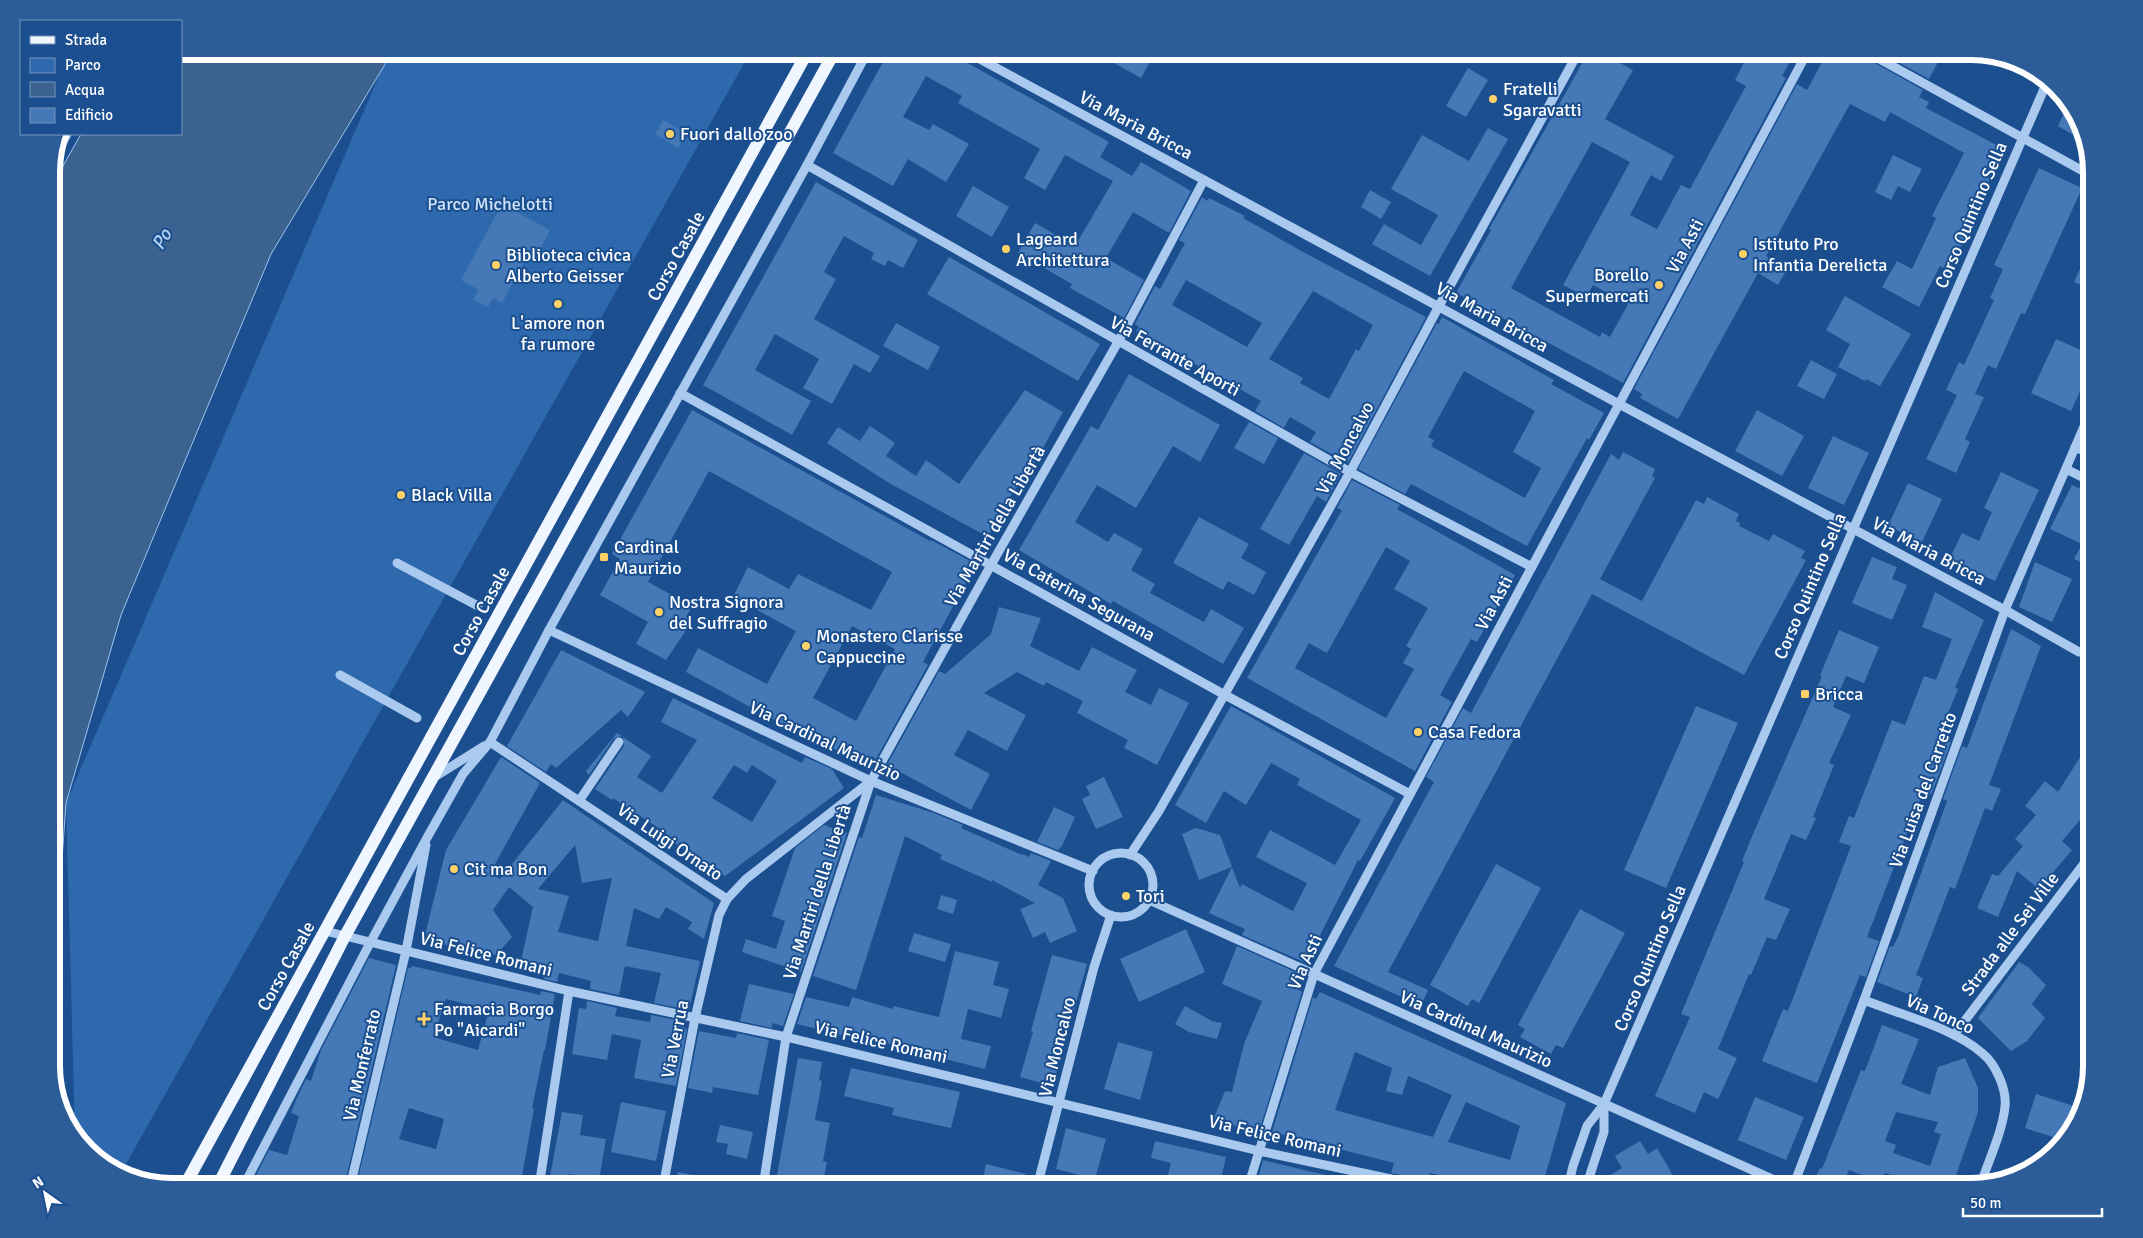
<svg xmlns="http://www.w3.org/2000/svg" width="2143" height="1238" viewBox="0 0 2143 1238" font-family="Signika,sans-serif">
	<rect width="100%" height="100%" fill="#1b4f8f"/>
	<path fill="#2e69ad" d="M395,51H751L121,1173L112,1171L75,1135L66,803L381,71Z"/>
	<path fill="#3c6290" stroke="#9cc4f0" d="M181,51H393L271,254L121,615L66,803L51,1014V187L81,134H181Z"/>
	<g fill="#4478b7" fill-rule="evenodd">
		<path d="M889,51H946L1109,142L1100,157L1132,176L1141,162L1191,191L1169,233L1133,212L1106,258L1144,280L1124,318L1070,288L1072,284L1018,253L1035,223L1075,246L1113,181L1065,155L1045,190L1024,178L1040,149L958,103L962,96L926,76L903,117L929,130L933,124L969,144L946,182L908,159L893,186L833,153Z"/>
		<path d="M1092,51H1156L1141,78Z"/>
		<path d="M1589,51H1598L1633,70L1605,119L1674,156L1661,181L1651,175L1630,215L1657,229L1681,185L1690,189L1746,86L1735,80L1750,51H1796L1782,76L1786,78L1623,383L1456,293L1491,230L1489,229ZM1592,142L1630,162L1563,285L1586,297L1593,285L1628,304L1610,337L1602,332L1600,337L1511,288Z"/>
		<path d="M1828,51H1859L1862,56L1923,90L1919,97L1929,102L1926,108L2004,149L1979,203L1981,204L1949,271L1940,266L1919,307L1882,287L1897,261L1912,269L1936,218L1932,216L1964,153L1890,112L1885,122L1850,104L1766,256L1788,268L1778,285L1758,273L1678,419L1640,398L1642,394L1634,389L1797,84L1807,90Z"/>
		<path d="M1878,51H1944L1929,79Z"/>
		<path d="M1468,68L1488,80L1466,117L1446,106Z"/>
		<path d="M2069,102L2072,105L2084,141L2058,126Z"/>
		<path d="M663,120L686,133L678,148L655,134Z"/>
		<path d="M1488,128L1508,139L1430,276L1372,244L1384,224L1421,245L1438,215L1391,189L1422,135L1469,161Z"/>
		<path d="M1893,155L1922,169L1910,192L1898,186L1891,200L1875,192Z"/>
		<path d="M2039,168L2082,188L2025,314L2021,313L1996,369L1988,365L1975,394L1984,397L1965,439L1970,442L1956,473L1926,459L1957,395L1946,390L1959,362L1964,365L1994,300L1990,298L2003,269L1994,265Z"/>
		<path d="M816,182L918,240L903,268L888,260L885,266L871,259L874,253L844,236L824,272L836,279L814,319L880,356L870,373L854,364L832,404L803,388L819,359L775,334L755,370L811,401L792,435L703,385Z"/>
		<path d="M973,186L1009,207L992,237L956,216Z"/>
		<path d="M1370,190L1391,202L1381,219L1361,207Z"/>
		<path d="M1202,197L1207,201L1209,198L1245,216L1243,218L1305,253L1426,317L1348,463L1310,442L1316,432L1290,417L1284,428L1255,411L1261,401L1136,331L1139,327L1135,324L1155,286L1160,289L1185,243L1179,240ZM1186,280L1262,323L1247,347L1172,305ZM1313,291L1373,325L1359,351L1356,349L1329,399L1300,383L1303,378L1269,359Z"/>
		<path d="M502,204L550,230L539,251L532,247L502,303L493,298L488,307L473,300L479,290L461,280Z"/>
		<path d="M2092,243V290L2074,282Z"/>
		<path d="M949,257L1100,344L1078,381L927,294Z"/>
		<path d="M1845,296L1911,334L1880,386L1866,379L1865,381L1838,367L1850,344L1826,330Z"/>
		<path d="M1442,317L1554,380L1551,384L1604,413L1589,440L1587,438L1527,546L1411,484L1405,494L1358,469L1437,323L1439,324ZM1464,371L1535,411L1513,452L1541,468L1525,498L1431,446L1434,440L1428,437Z"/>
		<path d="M896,323L940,347L928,370L883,346Z"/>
		<path d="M2056,339L2092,355V365L2071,411L2031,393Z"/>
		<path d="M1811,360L1837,374L1824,399L1797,386Z"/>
		<path d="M1129,374L1220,425L1200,462L1173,446L1136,508L1097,485L1075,522L1108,542L1114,533L1143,549L1131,570L1155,584L1150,593L1204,622L1211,609L1244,628L1223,664L1113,601L1111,604L1019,550L1091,426L1098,430Z"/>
		<path d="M1025,390L1063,412L1035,462L994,519L997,521L988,537L889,483L827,443L838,427L860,441L870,426L895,443L886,456L916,476L926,460L959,484Z"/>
		<path d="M692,410L930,541L931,540L976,564L923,662L928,665L876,759L872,756L867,766L810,736L813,741L686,672L698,648L767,684L796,631L733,597L748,567L789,589L798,574L871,610L892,572L709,471L648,582L692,606L686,617L693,620L666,660L636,644L648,622L600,595L620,559L612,554ZM852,626L895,649L856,721L813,698Z"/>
		<path d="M1757,410L1804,436L1782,476L1735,451Z"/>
		<path d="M1249,422L1278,438L1264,464L1234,448Z"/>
		<path d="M1833,436L1869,453L1844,505L1808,488Z"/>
		<path d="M1623,452L1655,469L1652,476L1655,478L1600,579L1642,601L1696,500L1704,504L1707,497L1739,514L1736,521L1740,523L1739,526L1769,541L1773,534L1805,551L1801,558L1806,560L1744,675L1592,594L1388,972L1428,990L1421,1006L1334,966L1434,782L1426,777L1463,708L1471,713L1611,454L1619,460Z"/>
		<path d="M1304,453L1341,474L1326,502L1317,496L1289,545L1260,529Z"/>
		<path d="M2001,472L2039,490L1995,581L1949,560L1962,533L1979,541L1992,512L1984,508Z"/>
		<path d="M1352,480L1400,505L1397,509L1515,575L1477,642L1471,639L1440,695L1452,702L1415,771L1247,678L1342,510L1337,508ZM1386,547L1410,561L1394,589L1428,608L1406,646L1411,649L1403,663L1414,669L1386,718L1295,668L1309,643L1327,653Z"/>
		<path d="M1908,483L1942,499L1922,542L1888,526Z"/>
		<path d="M2072,485L2092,494V567L2074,559L2082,544L2050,529Z"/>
		<path d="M1199,517L1249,544L1241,558L1266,572L1254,595L1228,581L1223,590L1173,563Z"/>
		<path d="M1872,557L1897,567L1892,579L1907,585L1892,620L1852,603Z"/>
		<path d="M2035,562L2072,579L2052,622L2019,607Z"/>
		<path d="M1935,592L1984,620L1955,688L1958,689L1938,737L1951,742L1931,795L1923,792L1867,937L1879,941L1866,977L1860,975L1817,1083L1762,1061L1783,1009L1788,1011L1851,846L1839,842L1849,816L1854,818L1892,720L1905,725L1924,676L1936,680L1952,639L1922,627Z"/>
		<path d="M999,607L1041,618L1030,646L1079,671L1092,647L1137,670L1125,692L1151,705L1159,688L1189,703L1157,765L1124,748L1128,740L1077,713L1083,701L1046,682L1044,686L1017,672L984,693L1026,715L1007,751L968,730L954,755L990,774L971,810L887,765L939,671L945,674L991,634Z"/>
		<path d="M2011,629L2041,646L1989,785L2001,789L1992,811L1985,808L1955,889L1950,887L1916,975L1923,978L1916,997L1877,982L1890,946L1893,947L1898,937L1947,801L1943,799L1962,746L1967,748Z"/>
		<path d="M1839,630L1879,647L1864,683L1846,676L1833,707L1851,715L1829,763L1834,765L1813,817L1816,818L1806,840L1791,834L1764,899L1790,909L1776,940L1767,937L1751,975L1749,974L1718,1049L1737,1058L1718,1099L1704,1092L1695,1113L1655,1096L1690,1017L1681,1014L1744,862L1742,861L1753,834L1822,676L1820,675Z"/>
		<path d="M561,650L645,692L628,717L621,710L556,768L551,764L546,772L507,746Z"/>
		<path d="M673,698L802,763L805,757L832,769L844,788L725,876L664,836L666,833L613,798L612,800L595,789L624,746L623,737L651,756L637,777L662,793L697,740L661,722ZM734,765L747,773L752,765L777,781L752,822L712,798Z"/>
		<path d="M1231,706L1395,798L1360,861L1358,860L1306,963L1242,935L1245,929L1209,913L1232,867L1240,888L1242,884L1293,911L1307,883L1256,857L1270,830L1335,865L1361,820L1297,785L1300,779L1271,763L1246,805L1224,791L1206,823L1175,805Z"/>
		<path d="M1696,706L1738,723L1666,888L1624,870Z"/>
		<path d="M617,733L622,736L614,738L589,775L586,771Z"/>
		<path d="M2082,754L2092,761V806L2062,841L2072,850L2039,889L2017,871L1998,917L1977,908L1992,874L1998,876L2023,846L2015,839L2036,815L2025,806L2045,781L2058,792Z"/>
		<path d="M501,757L540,783L490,873L500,879L563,800L714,903L704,939L688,929L692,922L666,907L659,919L634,908L626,946L700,961L689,1010L654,1003L661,973L625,966L619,995L590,989L591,981L559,973L557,982L544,979L546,972L520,965L533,907L509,887L493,910L512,937L496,955L467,948L465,950L424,939L446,850ZM575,845L582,883L612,878L598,941L558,932L569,896L538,889Z"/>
		<path d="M1104,777L1123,817L1096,829L1082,799L1090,795L1086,786Z"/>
		<path d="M876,795L934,813L963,825L961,828L1022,855L1023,854L1029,857L1031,853L1051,861L1038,885L1063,898L1077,931L1050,943L1045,932L1033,938L1020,909L1035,903L992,880V882L940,859L942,855L905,836L856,990L813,976L859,837L862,838Z"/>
		<path d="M1054,807L1075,817L1062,846L1058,850L1037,842Z"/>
		<path d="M824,825L847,833L801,972L742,952L746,939L776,949L785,921L772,916L795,848Z"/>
		<path d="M1196,828L1220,835L1232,867L1199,880L1182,834Z"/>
		<path d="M1496,864L1541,888L1479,1003L1472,999L1468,1006L1430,985Z"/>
		<path d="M941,895L957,900L953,914L937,909Z"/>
		<path d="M1580,909L1625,933L1563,1048L1556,1045L1551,1054L1520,1037L1525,1029L1518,1025Z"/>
		<path d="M1186,929L1205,972L1139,1002L1120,959Z"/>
		<path d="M914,933L951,944L945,962L908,951Z"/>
		<path d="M1237,946L1302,975L1295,988L1302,992L1260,1128H1256L1255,1131L1213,1120L1225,1091L1232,1092L1244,1044L1262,1001L1222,984Z"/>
		<path d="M955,951L999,962L993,985L1009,989L1001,1018L968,1009L961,1039L991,1046L985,1069L929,1055V1053L859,1037V1039L797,1024L806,997L849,1007L852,997L893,1009V1006L939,1017Z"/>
		<path d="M1052,955L1087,964L1053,1086L1020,1077L1033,1032L1031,1031Z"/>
		<path d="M369,958L396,965L344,1187H250L269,1150L287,1155L299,1116L291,1113L296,1100L306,1079L311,1081L321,1050Z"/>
		<path d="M2019,962L2028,967L2046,985L2032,1004L2045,1018L2027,1041L2011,1051L1978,1018Z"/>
		<path d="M412,966L540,995L541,991L555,994L545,1050H544L532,1108L534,1109L520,1187H356L408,968H411ZM446,999L489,1010L478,1050L433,1037ZM409,1108L444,1119L436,1149L399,1139Z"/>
		<path d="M749,984L794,994L783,1026L772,1023V1028L740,1021Z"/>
		<path d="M1320,992L1566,1103L1542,1187H1485L1430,1173L1429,1181L1391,1173L1394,1163L1272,1132L1313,997L1316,999ZM1355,1052L1392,1068L1386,1091L1402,1095L1408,1076L1452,1095L1433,1137L1335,1110ZM1466,1102L1520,1126L1510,1160L1448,1142Z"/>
		<path d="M587,1001L617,1008L615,1016L650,1022L651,1015L686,1022L684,1028L687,1029L676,1086L634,1078L641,1040L612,1034L607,1060L572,1054L579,1008L586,1009Z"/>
		<path d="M1185,1006L1212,1021L1222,1023L1217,1039L1189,1032L1175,1024Z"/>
		<path d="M1882,1025L1919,1039L1901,1084L1930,1095L1938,1067L1965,1058L1978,1088V1112L1952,1187H1912L1914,1182L1885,1173L1881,1182L1849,1170L1841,1187H1811L1820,1168L1822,1169L1861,1070L1865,1071ZM1896,1112L1938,1122L1934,1132L1941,1134L1930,1166L1893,1153L1896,1145L1885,1141Z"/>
		<path d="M699,1031L736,1038L737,1033L769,1040L758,1095L713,1087L712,1093L688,1088Z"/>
		<path d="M1118,1042L1153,1052L1140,1100L1104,1089Z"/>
		<path d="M798,1058L822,1062L819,1080L822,1081L815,1120L830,1123L823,1161L827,1162L824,1177L811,1175L809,1187H775Z"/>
		<path d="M851,1068L960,1092L951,1128L892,1115L894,1108L844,1096Z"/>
		<path d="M2036,1094L2077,1107L2068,1134L2062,1140L2025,1128Z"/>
		<path d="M1755,1097L1804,1117L1786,1160L1738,1140Z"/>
		<path d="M621,1102L666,1111L656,1161L611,1152Z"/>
		<path d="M562,1112L583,1115L580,1135L606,1139L599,1180L569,1174L568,1187H548Z"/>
		<path d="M720,1125L753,1132L747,1159L726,1154L728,1144L716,1142Z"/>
		<path d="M1066,1128L1106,1139L1095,1179L1056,1169Z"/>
		<path d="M1155,1141L1226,1157L1219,1187H1165L1171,1163L1151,1158Z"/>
		<path d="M1640,1141L1648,1154L1657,1148L1675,1179L1663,1187H1616L1609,1176L1622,1168L1615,1156Z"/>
		<path d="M1263,1160L1350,1181L1349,1187H1299L1286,1183L1285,1187H1256Z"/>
		<path d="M986,1164L1026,1174L1022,1187H981Z"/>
		<path d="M678,1172L719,1180L718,1187H675Z"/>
	</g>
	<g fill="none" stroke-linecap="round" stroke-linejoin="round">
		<g stroke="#a9c9ee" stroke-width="9">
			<path d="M965,51L1619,404L2005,610L2079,652"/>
			<path d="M1865,51L2092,176"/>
			<path d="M52,162L67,134"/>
			<path d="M807,165L1350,472L1532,567"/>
			<path d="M680,393L1225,695L1410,794"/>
			<path d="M2075,447L2092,455"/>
			<path d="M2066,469L2092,482"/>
			<path d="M397,563L478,606"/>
			<path d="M549,630L871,781L1093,871"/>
			<path d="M340,675L417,718"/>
			<path d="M490,742L727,899"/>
			<path d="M433,778L484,746"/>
			<path d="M579,801L619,742"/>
			<circle cx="1121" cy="885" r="32"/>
			<path d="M1130,855L1159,811L1350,472L1439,306L1579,51"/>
			<path d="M1149,900L1790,1187"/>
			<path d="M325,931L569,991L786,1037L1259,1151L1429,1187"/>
			<path d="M1864,1000C1899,1014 1954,1028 1982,1053C1996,1064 2007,1090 2005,1107C2002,1133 1989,1159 1981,1184"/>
			<path d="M1954,1035L2092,853"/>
			<path d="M243,1187L370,943L428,836L463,774L490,742L549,630L807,165L868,51"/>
			<path d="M350,1187L406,951L426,845"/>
			<path d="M539,1187L569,991"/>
			<path d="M663,1187L695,1018L719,915L727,899L746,879L871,781"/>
			<path d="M763,1187L786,1037L871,781L991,565L1118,342L1204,180"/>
			<path d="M1037,1187L1094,967L1111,915"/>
			<path d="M1248,1187L1314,974L1808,51"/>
			<path d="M1568,1187L1573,1166L1587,1126L1604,1104L2047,82"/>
			<path d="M1586,1187L1604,1132V1104"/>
			<path d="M1793,1187L1864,1000L2005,610L2092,408"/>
		</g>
		<g stroke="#f0f6ff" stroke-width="12">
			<path d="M184,1187L808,51"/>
			<path d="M217,1187L345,936L835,51"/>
		</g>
	</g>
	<g fill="#ffd166" stroke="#1b4f8f" stroke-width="2">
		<circle cx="1493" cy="99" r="5"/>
		<circle cx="670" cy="134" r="5"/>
		<circle cx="1006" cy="249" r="5"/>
		<circle cx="1743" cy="254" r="5"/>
		<circle cx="496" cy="265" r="5"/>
		<circle cx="1659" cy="285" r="5"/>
		<circle cx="558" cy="304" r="5"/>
		<circle cx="401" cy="495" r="5"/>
		<rect x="599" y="552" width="10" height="10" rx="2.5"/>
		<circle cx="659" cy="612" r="5"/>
		<circle cx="806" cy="646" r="5"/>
		<rect x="1800" y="689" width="10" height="10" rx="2.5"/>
		<circle cx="1418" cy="732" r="5"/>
		<circle cx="454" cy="869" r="5"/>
		<circle cx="1126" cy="896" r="5"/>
		<path d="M421.5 1011.5h5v5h5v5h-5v5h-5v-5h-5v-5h5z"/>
	</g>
	<g text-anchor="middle" stroke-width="4" stroke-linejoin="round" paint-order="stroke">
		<g font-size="18" fill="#fff" stroke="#1b4f8f" text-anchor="start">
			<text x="1503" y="95">Fratelli<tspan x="1503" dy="21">Sgaravatti</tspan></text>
			<text x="680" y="140">Fuori dallo zoo</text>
			<text x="1016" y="245">Lageard<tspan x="1016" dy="21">Architettura</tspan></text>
			<text x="1753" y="250">Istituto Pro<tspan x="1753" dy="21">Infantia Derelicta</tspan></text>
			<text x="506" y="261">Biblioteca civica<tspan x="506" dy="21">Alberto Geisser</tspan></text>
			<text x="1649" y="281" text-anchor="end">Borello<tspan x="1649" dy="21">Supermercati</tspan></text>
			<text x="558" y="329" text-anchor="middle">L'amore non<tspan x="558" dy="21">fa rumore</tspan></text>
			<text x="411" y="501">Black Villa</text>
			<text x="614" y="553">Cardinal<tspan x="614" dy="21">Maurizio</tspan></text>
			<text x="669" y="608">Nostra Signora<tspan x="669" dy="21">del Suffragio</tspan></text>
			<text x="816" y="642">Monastero Clarisse<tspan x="816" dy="21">Cappuccine</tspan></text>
			<text x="1815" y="700">Bricca</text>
			<text x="1428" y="738">Casa Fedora</text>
			<text x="464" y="875">Cit ma Bon</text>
			<text x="1136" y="902">Tori</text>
			<text x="434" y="1015">Farmacia Borgo<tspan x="434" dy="21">Po "Aicardi"</tspan></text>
		</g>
		<g font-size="18" fill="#fff" stroke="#1b4f8f">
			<text transform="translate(1136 125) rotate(28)" y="6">Via Maria Bricca</text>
			<text transform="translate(1971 215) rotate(-67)" y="6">Corso Quintino Sella</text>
			<text transform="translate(1685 246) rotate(-62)" y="6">Via Asti</text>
			<text transform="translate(676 256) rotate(-61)" y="6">Corso Casale</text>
			<text transform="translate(1492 317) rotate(29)" y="6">Via Maria Bricca</text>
			<text transform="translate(1175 356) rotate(29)" y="6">Via Ferrante Aporti</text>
			<text transform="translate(1345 448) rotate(-62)" y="6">Via Moncalvo</text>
			<text transform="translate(995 526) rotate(-60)" y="6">Via Martiri della Libertà</text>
			<text transform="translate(1929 551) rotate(28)" y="6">Via Maria Bricca</text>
			<text transform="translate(1810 586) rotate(-67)" y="6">Corso Quintino Sella</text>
			<text transform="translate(1079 595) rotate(29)" y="6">Via Caterina Segurana</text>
			<text transform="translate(1494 603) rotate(-62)" y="6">Via Asti</text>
			<text transform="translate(481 611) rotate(-61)" y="6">Corso Casale</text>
			<text transform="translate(825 741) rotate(25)" y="6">Via Cardinal Maurizio</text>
			<text transform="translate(1923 790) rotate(-70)" y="6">Via Luisa del Carretto</text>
			<text transform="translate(670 842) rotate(34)" y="6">Via Luigi Ornato</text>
			<text transform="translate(817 892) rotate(-72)" y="6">Via Martiri della Libertà</text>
			<text transform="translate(2010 934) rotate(-53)" y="6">Strada alle Sei Ville</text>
			<text transform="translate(486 954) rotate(14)" y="6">Via Felice Romani</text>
			<text transform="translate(1650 958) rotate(-67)" y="6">Corso Quintino Sella</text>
			<text transform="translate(1305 962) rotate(-66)" y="6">Via Asti</text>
			<text transform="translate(286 966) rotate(-61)" y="6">Corso Casale</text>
			<text transform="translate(1940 1014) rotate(24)" y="6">Via Tonco</text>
			<text transform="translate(1476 1029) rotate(24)" y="6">Via Cardinal Maurizio</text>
			<text transform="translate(675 1039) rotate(-79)" y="6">Via Verrua</text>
			<text transform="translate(881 1042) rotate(13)" y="6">Via Felice Romani</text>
			<text transform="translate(1057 1047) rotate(-76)" y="6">Via Moncalvo</text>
			<text transform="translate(362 1065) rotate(-77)" y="6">Via Monferrato</text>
			<text transform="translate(1275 1136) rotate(13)" y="6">Via Felice Romani</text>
		</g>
		<g font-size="18" fill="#cfe3fa" stroke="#1b4f8f">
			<text x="490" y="210">Parco Michelotti</text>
		</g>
		<g font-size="19" font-style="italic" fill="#b5d3f5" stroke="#1b4f8f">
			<text transform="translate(161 239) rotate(-60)" y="7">Po</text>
		</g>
	</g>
	<path d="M0 0H2143V1238H0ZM172 60H1971A112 112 0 0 1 2083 172V1066A112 112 0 0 1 1971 1178H172A112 112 0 0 1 60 1066V172A112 112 0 0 1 172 60Z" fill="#2d5d98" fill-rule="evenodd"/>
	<path fill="none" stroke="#fff" stroke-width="6" d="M172 60H1971A112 112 0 0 1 2083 172V1066A112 112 0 0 1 1971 1178H172A112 112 0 0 1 60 1066V172A112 112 0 0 1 172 60Z"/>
	<rect x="20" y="20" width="162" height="115" fill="#1b4f8f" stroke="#7695bc"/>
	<rect x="30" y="36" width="25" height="8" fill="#f0f6ff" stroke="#7695bc"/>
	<text x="65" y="45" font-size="15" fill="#ffffff">Strada</text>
	<rect x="30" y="58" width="25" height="15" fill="#2e69ad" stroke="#7695bc"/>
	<text x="65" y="70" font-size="15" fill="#ffffff">Parco</text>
	<rect x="30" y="82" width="25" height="15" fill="#3c6290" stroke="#7695bc"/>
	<text x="65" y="95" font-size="15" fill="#ffffff">Acqua</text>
	<rect x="30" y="108" width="25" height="15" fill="#4478b7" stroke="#7695bc"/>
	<text x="65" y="120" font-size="15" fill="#ffffff">Edificio</text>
	<g transform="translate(45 1193) rotate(327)" stroke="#1b4f8f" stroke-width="4" paint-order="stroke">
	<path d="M0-4L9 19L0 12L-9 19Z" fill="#ffffff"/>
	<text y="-8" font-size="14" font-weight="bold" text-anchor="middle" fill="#ffffff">N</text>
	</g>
	<path d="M1963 1208v8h139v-8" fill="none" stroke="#ffffff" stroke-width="2.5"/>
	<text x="1970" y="1208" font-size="15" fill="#ffffff" stroke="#1b4f8f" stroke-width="4" paint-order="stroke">50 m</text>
</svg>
